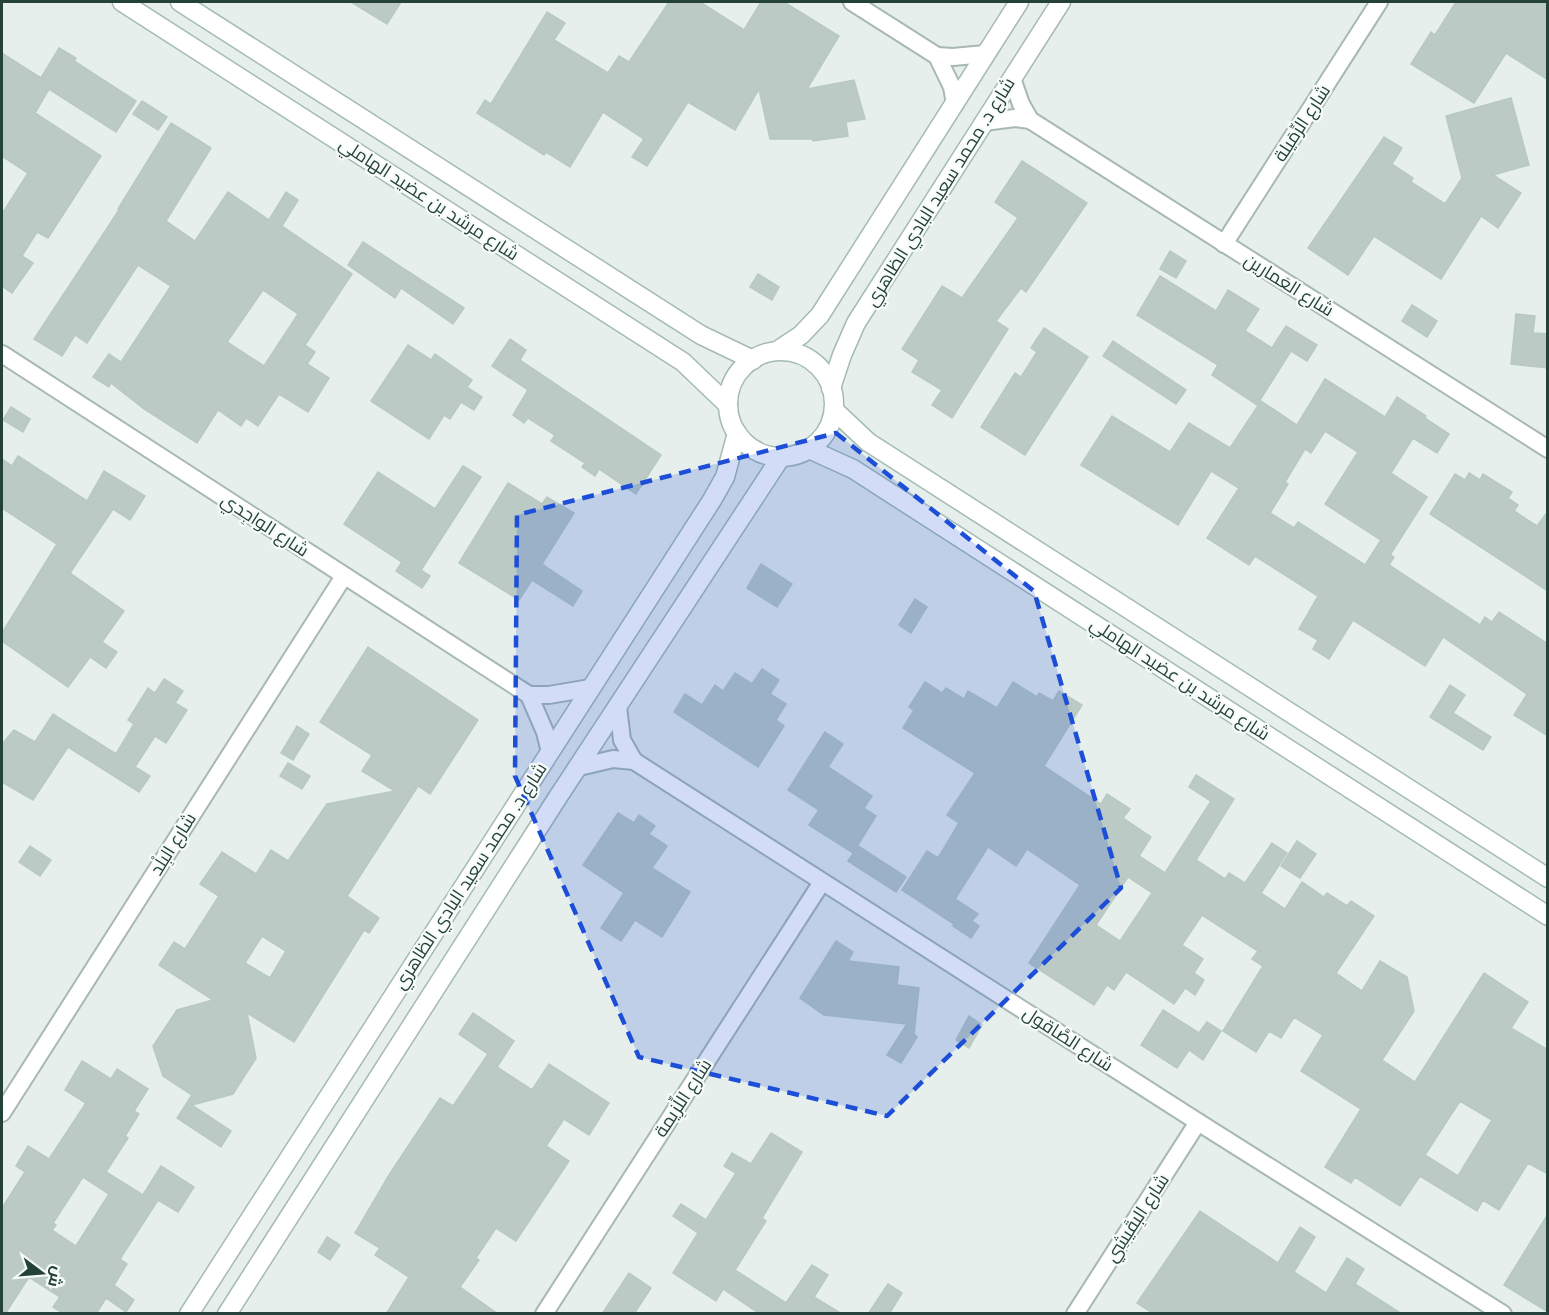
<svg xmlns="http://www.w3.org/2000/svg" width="1549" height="1315" viewBox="0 0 1549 1315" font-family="Roboto,Cairo,sans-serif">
	<rect width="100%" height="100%" fill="#e6efeb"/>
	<g fill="#bbcac4" stroke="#b8c9c2" stroke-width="1.5" fill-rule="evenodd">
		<path d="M351,2H401L387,24Z"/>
		<path d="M669,2H700L744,30L761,2H784L839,36L807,89L854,80L865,119L846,122L848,136L813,141L812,139H770L759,89L735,130L688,102L647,166L632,157L644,139L603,112L570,167L546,152L544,155L477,113L485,100L491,104L547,12L565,23L554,40L608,73L619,56L629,62Z"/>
		<path d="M1456,2H1548V80L1506,53L1474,103L1411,64L1431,32L1435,35Z"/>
		<path d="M59,48L76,58L74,61L136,101L116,132L49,89L35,113L101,156L48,238L37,232L22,256L33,263L12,293L2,286V214L28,173L2,156V53L41,78Z"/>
		<path d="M1511,98L1529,165L1493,175L1521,193L1498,228L1481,216L1441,279L1374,236L1348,275L1308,248L1384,137L1402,148L1392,164L1413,178L1411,182L1445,204L1462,178L1446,116Z"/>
		<path d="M142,101L167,117L158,130L133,114Z"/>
		<path d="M171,123L211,148L166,221L195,241L228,192L269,220L286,192L298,200L282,226L352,274L305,345L315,352L307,364L329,378L308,412L279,394L258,426L246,418L241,426L218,410L197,443L144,409L111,383L109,387L93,377L109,354L121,362L171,286L138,265L87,343L75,335L62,356L34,339L119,210L118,209ZM263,290L298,314L264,366L227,342Z"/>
		<path d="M1022,161L1087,203L1026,292L1021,288L996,321L1008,329L952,418L932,405L942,390L912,372L919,360L902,349L942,286L962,298L1018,218L995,202Z"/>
		<path d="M363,242L464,308L453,324L401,288L395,298L348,265Z"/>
		<path d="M1170,251L1186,261L1176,278L1160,269Z"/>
		<path d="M758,274L779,287L772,300L750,287Z"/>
		<path d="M1160,276L1216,311L1228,290L1259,309L1245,331L1272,348L1286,326L1317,345L1307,361L1291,351L1257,405L1212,375L1218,365L1137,315Z"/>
		<path d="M1412,305L1437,321L1427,337L1402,321Z"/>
		<path d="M1516,314L1535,316L1533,333L1548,334V368L1511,364Z"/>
		<path d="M1044,328L1088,357L1025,455L981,427L1015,373L1021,377L1037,352L1031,348Z"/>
		<path d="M510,339L526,350L520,360L661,455L636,494L599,469L595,476L582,467L585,463L551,441L555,435L528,418L524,423L513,415L528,390L492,366Z"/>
		<path d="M1113,341L1186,390L1176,404L1103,356Z"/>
		<path d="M408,345L431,360L435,354L472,380L467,387L482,397L474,410L461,402L450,419L444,415L429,439L371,401Z"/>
		<path d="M1325,379L1385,417L1397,397L1426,416L1425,418L1449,434L1437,453L1413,438L1391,473L1427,497L1390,555L1394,557L1389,565L1480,625L1485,617L1492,622L1499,612L1548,644V736L1514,715L1527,694L1443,637L1425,666L1353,620L1329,659L1313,649L1318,640L1299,629L1318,596L1255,556L1249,565L1207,538L1239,488L1211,471L1178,525L1081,465L1112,416L1170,452L1189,423L1230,448L1261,401L1297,425ZM1325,431L1358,452L1325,504L1381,540L1365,565L1298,522L1294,528L1270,513L1288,484L1285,482L1305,449L1311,453Z"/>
		<path d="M11,407L30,419L23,432L3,420Z"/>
		<path d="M18,456L87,501L104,471L145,496L130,520L113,509L70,573L124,611L102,642L117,652L106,668L90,657L68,687L2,641V633L57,544L2,508V459L12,466Z"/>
		<path d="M463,466L481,477L421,570L430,576L422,588L396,571L402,562L344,524L378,472L435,509Z"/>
		<path d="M1469,473L1480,480L1483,474L1512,492L1508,498L1518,505L1514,511L1537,526L1548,511V591L1430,514L1455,474L1465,480Z"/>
		<path d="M508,483L542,504L547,497L574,513L542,564L582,591L573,606L532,580L519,600L459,563Z"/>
		<path d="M761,564L792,584L777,607L747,588Z"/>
		<path d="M915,599L927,607L911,633L899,625Z"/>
		<path d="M368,647L478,720L430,794L418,786L347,896L379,918L369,933L364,930L294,1042L247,1013L256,1058L233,1094L192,1105L231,1131L221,1147L177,1118L192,1095L163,1076L153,1046L177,1010L213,1000L159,965L174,942L185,949L219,896L200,884L222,852L256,874L271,850L288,861L327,804L395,791L362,771L372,755L320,722ZM262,936L286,951L270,978L245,963Z"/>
		<path d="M762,669L779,680L770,694L786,704L776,720L784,726L758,767L674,712L685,694L702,705L715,685L723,691L735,673L752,684Z"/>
		<path d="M164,679L183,691L175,703L187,710L166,743L155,736L135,767L150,776L139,792L68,747L33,800L2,782V744L14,730L35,742L53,714L116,754L134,724L128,720L148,688L155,693Z"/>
		<path d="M925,682L942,693L946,688L964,699L968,691L997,708L1013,682L1037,697L1039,693L1053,701L1059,691L1082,705L1044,766L1101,804L1107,794L1130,809L1123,818L1151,837L1139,856L1165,873L1211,801L1189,787L1196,775L1234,799L1196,860L1225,879L1229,873L1245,883L1272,843L1287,853L1261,893L1285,909L1302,882L1324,897L1327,893L1347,906L1351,901L1374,916L1336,973L1362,991L1380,961L1407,977L1414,1011L1382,1060L1415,1082L1484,973L1528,1002L1511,1028L1548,1050V1174L1528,1163L1499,1210L1483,1200L1477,1211L1420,1176L1400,1206L1355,1177L1351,1183L1325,1167L1361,1109L1301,1071L1323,1035L1294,1017L1281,1038L1269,1031L1256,1052L1223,1031L1263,966L1252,959L1258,951L1202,915L1182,945L1203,959L1194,973L1204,980L1195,995L1185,988L1174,1004L1126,972L1114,990L1107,985L1094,1005L1029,963L1080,885L1027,849L1016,866L988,847L955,899L978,914L972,921L979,926L971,938L953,926L954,924L902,890L927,851L938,858L959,823L947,815L975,773L903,728L914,710L909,707ZM1128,877L1152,893L1120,941L1096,925ZM1460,1101L1492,1120L1458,1176L1425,1155Z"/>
		<path d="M1450,685L1465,695L1453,713L1491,737L1483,750L1430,717Z"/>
		<path d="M297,726L309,734L293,760L281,753Z"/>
		<path d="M825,732L843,744L828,767L872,796L864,808L876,816L853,853L809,825L819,810L788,790Z"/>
		<path d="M288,763L310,776L302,789L280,776Z"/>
		<path d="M618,813L634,823L639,815L655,826L649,834L667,846L652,868L690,892L662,937L635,920L621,941L601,928L624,893L583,865Z"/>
		<path d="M1297,841L1316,854L1300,878L1281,866Z"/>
		<path d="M30,846L51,860L40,876L19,862Z"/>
		<path d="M858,846L906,877L896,892L848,861Z"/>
		<path d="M836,941L853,952L848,961L899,967L897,985L919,988L914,1034L917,1037L901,1063L887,1055L907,1024L824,1015L800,998Z"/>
		<path d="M1163,1010L1199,1033L1207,1022L1221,1031L1203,1060L1189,1050L1177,1068L1141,1045Z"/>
		<path d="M473,1013L514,1041L497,1067L532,1090L549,1064L609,1103L589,1135L564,1119L546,1146L569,1161L516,1241L496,1228L476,1258L479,1260L460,1287L498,1314H386L409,1277L375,1255L380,1248L355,1233L389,1175L440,1098L453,1106L488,1054L459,1034Z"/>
		<path d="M969,1016L982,1025L969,1048L956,1040Z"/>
		<path d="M82,1061L111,1079L117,1069L148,1089L134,1111L139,1114L125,1136L128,1138L106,1172L143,1195L161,1166L194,1187L178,1212L158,1200L120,1259L127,1264L114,1285L134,1300L126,1312L106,1298L96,1314H64L53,1307L60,1297L29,1277L5,1314H2V1208L25,1172L16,1166L28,1146L49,1159L86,1103L65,1090ZM83,1177L109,1194L76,1246L52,1230L56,1225L53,1223Z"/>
		<path d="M771,1133L802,1152L762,1218L766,1221L735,1270L786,1303L812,1265L828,1275L814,1297L842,1314H760L723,1289L716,1301L673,1273L698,1233L673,1216L681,1204L706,1220L736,1173L724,1166L732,1153L751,1164Z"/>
		<path d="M1200,1211L1278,1263L1300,1227L1315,1237L1294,1272L1326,1293L1347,1258L1364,1269L1355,1284L1402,1314H1154L1137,1303Z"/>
		<path d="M1548,1214V1312L1504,1285Z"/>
		<path d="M327,1237L340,1245L330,1260L318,1252Z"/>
		<path d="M629,1273L651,1288L634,1314H602Z"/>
		<path d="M888,1284L902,1293L889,1314H868Z"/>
	</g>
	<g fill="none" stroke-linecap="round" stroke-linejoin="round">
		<g stroke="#a8b8b2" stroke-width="20">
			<g id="street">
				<path d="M852,2L937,56L952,87L955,104"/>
				<path d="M937,56L953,57L985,54"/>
				<path d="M1012,78L1021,104L1030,120"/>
				<path d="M984,122L1015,118L1030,120L1548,449"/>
				<path d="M1224,244L1379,2"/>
				<path d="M2,354L529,695L545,732L550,752"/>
				<path d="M529,695H549L590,688"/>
				<path d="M618,707L622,740L634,761"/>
				<path d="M579,767L613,759L634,761L1198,1122L1503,1314"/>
				<path d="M2,1113L344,576"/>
				<path d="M544,1314L822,882"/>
				<path d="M1075,1314L1198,1122"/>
			</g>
		</g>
		<g stroke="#a4bbb3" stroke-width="21">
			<g id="secondary">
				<path d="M122,2L683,362L728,405"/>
				<path d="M180,2L701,335L753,360"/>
				<path d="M777,351L801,335L820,315L1019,2"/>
				<circle cx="781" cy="404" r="53"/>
				<path d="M831,388L842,355L856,323L1061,2"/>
				<path d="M834,410L868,442L1548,878"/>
				<path d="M809,449L853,469L1548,916"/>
				<path d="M189,1314L712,500L725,477L737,433"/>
				<path d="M227,1314L558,797L781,457"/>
			</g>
		</g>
		<use href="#street" stroke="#fff" stroke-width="16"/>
		<use href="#secondary" stroke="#fff" stroke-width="18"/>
	</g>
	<path fill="#1d4ed8" fill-opacity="0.2" stroke="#1d4ed8" stroke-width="4.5" stroke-dasharray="12 8" stroke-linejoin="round" d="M836,433L1034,591L1121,888L887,1116L639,1057L515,776L517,515Z"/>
	<g text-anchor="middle" stroke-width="4.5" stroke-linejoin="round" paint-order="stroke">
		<g font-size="18" fill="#24423a" stroke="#f7fbf9">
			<text transform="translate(1302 123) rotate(-57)" y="6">شارع الرِّمَيلة</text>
			<text transform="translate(940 192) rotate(-58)" y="6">شارع د. محمد سعيد البادي الظاهري</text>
			<text transform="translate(429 199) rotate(33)" y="6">شارع مرشد بن عضيد الهاملي</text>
			<text transform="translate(1289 285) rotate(32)" y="6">شارع العَمارين</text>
			<text transform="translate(265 525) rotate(33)" y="6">شارع الواجِدي</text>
			<text transform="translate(1180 679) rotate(33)" y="6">شارع مرشد بن عضيد الهاملي</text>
			<text transform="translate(173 844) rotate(-58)" y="6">شارع البِلْد</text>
			<text transform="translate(470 876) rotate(-57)" y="6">شارع د. محمد سعيد البادي الظاهري</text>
			<text transform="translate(1068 1039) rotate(33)" y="6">شارع الصَّاقول</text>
			<text transform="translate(683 1098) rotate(-57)" y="6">شارع اللِّزِيمة</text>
			<text transform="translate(1137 1218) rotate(-57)" y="6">شارع البِقَيشِي</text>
		</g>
	</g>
	<rect width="1549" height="1315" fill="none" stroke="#24423a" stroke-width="6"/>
	<g transform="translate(42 1273) rotate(106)" stroke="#f7fbf9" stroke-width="4.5" paint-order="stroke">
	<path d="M0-4.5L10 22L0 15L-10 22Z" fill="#24423a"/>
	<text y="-9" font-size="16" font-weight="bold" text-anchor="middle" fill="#24423a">ش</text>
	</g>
</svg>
